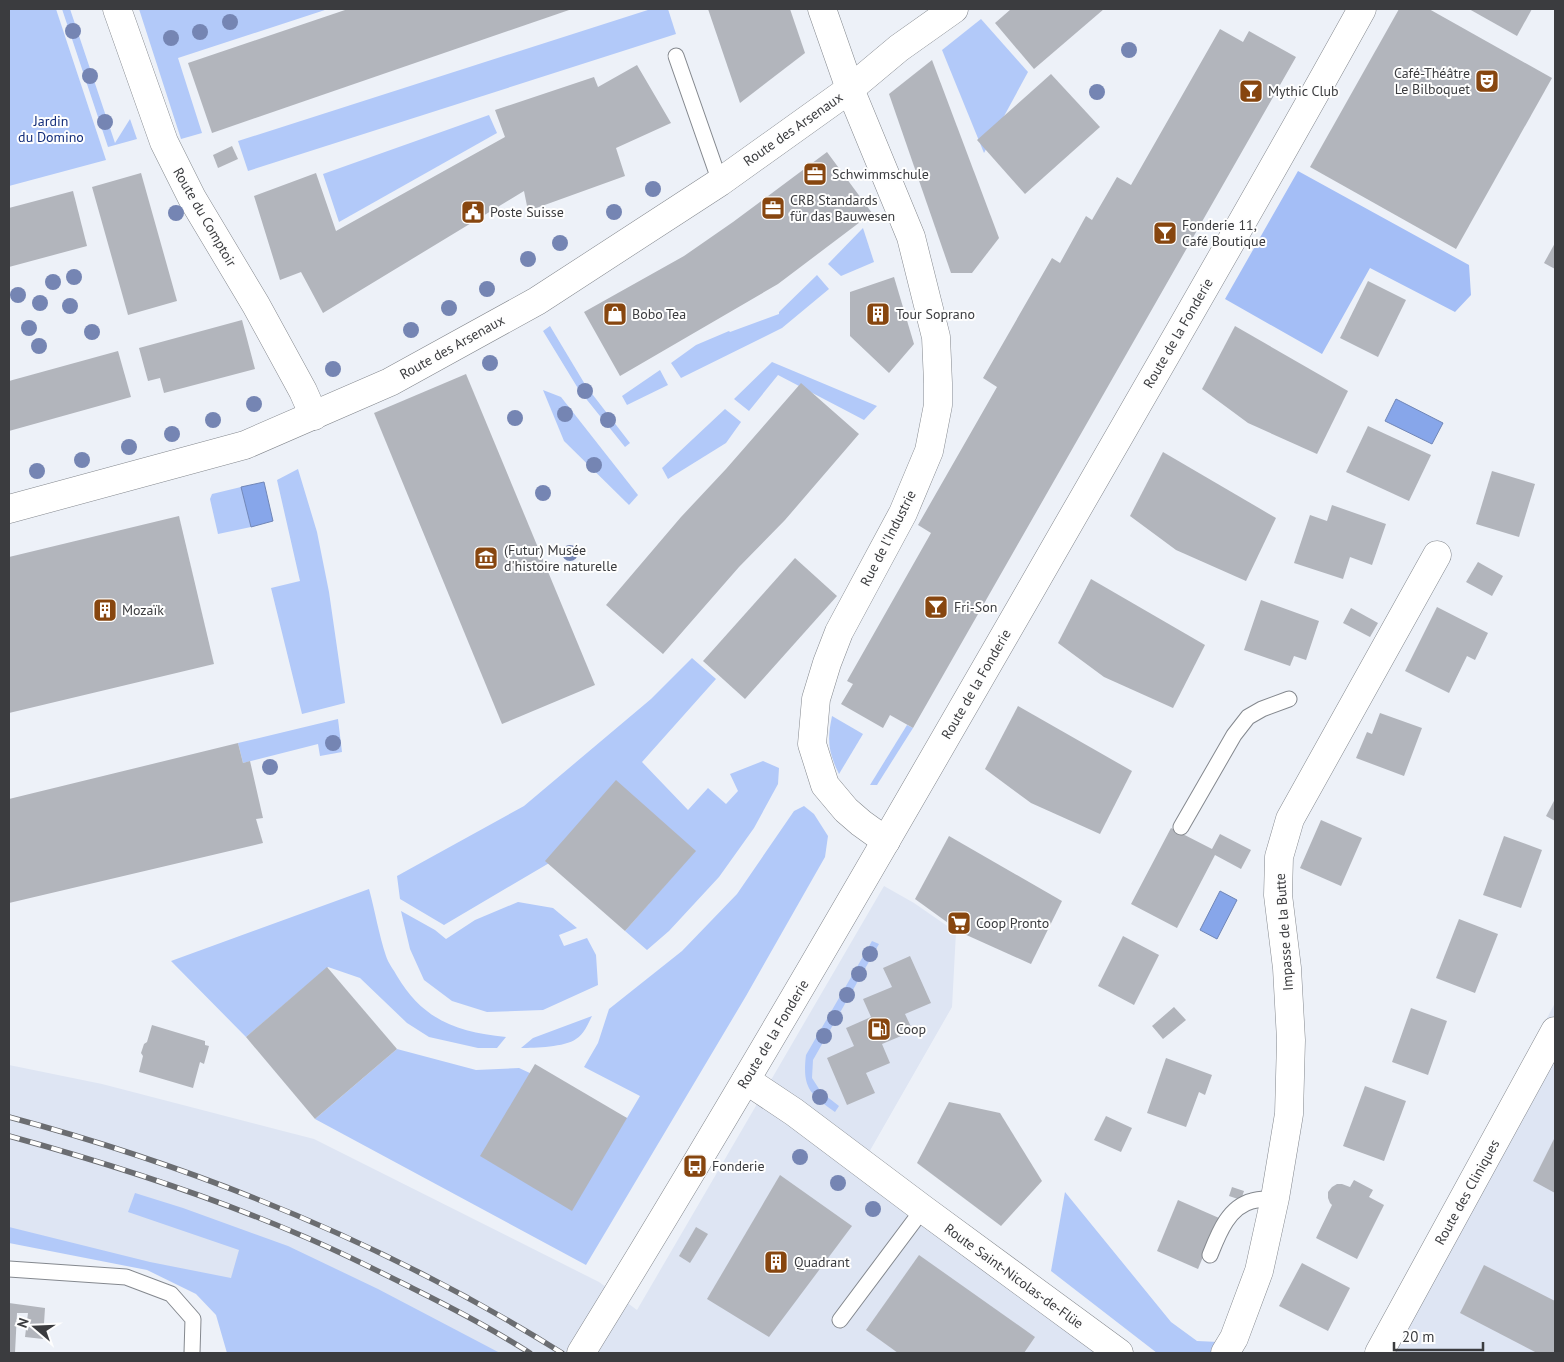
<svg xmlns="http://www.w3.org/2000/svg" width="1564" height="1362" viewBox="0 0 1564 1362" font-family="'PT Sans',sans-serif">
	<rect width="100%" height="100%" fill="#edf1f8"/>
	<g fill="#dee5f3">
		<path d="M884,886L914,903L956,932L952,1007L868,1154L1133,1353H413L323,1302L9,1238V1065L102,1084L314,1139L599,1282L637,1310Z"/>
		<path d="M1555,1003V1353H1370Z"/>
	</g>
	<g fill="#b2c9f9">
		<path d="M9,9H56L106,160L9,186Z"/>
		<path d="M62,9H70L115,143L130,119L137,139L108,147Z"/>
		<path d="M139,9H328L178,58L202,133L181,139Z"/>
		<path d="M651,9H668L676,34L248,171L238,141Z"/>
		<path d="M981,19L1028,72L984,153L942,50Z"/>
		<path d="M489,115L497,133L339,222L323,174Z"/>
		<path d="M863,228L874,262L841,276L828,264Z"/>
		<path d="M817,275L829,289L782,328L681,378L671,363L696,345L729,331L730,332L779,314V312Z"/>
		<path d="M550,326L586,386L630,443L625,447L579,390L543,331Z"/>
		<path d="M772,362L877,406L864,420L778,375L749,411L734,399Z"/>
		<path d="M660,370L668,385L627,405L622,396Z"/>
		<path d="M543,390L561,397L638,495L629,505L564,441Z"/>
		<path d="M725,409L741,422L726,443L668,479L662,468Z"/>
		<path d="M298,469L317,532L329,592L345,703L302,714L271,588L300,581L277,480Z"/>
		<path d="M241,487L251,527L218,534L210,499L212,494Z"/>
		<path d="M692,658L716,679L642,762L688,810L708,788L726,804L738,791L730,774L763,761L779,768L778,784L754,828L719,877L669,931L647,950L625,931L695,851L556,859L444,925L400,899L397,876L524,806L651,699Z"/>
		<path d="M832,716L863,734L839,774C828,752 827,740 832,716Z"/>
		<path d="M338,719L342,752L320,756L318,744L243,763L238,743Z"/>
		<path d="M907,725L913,728L877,785H870Z"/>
		<path d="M804,806L814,814L828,836L825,857L746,996L586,1265L315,1119L397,1049L476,1070L519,1068L627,1118L640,1096L584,1067L598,1043L609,1009L682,951L737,894L794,811Z"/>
		<path d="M369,889C375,911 379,935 386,956C388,963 394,970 397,976C423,1020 457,1032 506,1037L497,1048H478L429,1037L407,1023L360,978L328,967L246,1037L171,961Z"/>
		<path d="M518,902L553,908L577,928L559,935L564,946L587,938L596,955L598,985L543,1010L487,1012L452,1001L424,980L410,949L401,911L435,930L446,939L475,920Z"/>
		<path d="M872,941L879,944L813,1060L812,1078L821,1092L839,1106L835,1112C810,1094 802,1088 806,1055Z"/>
		<path d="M592,1016C588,1024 584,1034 576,1039C565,1047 535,1048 521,1048L533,1038Z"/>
		<path d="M1065,1192L1171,1322L1197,1341L1219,1342L1213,1353H1157L1051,1271Z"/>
		<path d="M135,1193L183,1208L288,1246L378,1289L500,1353H227L216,1315L196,1294L147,1270L9,1243V1227L150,1262L231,1278L239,1250L128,1212Z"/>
	</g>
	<path fill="#a4bef6" d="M1298,171L1469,265L1471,295L1455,312L1370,268L1322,354L1225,299Z"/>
	<g fill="#87a6ea" stroke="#7086b7">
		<path d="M1396,399L1443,423L1432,444L1385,421Z"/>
		<path d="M264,482L273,521L251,527L241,487Z"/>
		<path d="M1220,891L1237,900L1217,939L1200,930Z"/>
	</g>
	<g fill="#b2b5bc">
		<path d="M348,9H572L212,133L188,63Z"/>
		<path d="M708,9H790L805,53L740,103Z"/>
		<path d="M1011,9H1104L1034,69L995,23Z"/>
		<path d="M1399,9H1429L1552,78L1456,249L1310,167Z"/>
		<path d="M1469,9H1532L1517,36Z"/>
		<path d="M1220,29L1243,42L1249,31L1296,57L913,728L890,715L883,728L841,704L853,684L847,681L931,533L918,525L997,387L983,378L1052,258L1060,263L1086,216L1092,220L1117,177L1131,185Z"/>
		<path d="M932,60L999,238L972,273H951L889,94Z"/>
		<path d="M637,65L671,123L616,148L625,176L528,211L524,191L323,313L301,272L280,280L254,196L316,173L336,231L505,137L495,110L594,77L598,87Z"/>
		<path d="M1051,74L1100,127L1025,194L977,140Z"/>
		<path d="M232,146L238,159L218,168L213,155Z"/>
		<path d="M827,152L872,213L778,284L620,376L584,312L684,256L733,222Z"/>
		<path d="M141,173L177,301L128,315L92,187Z"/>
		<path d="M73,191L87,246L9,267V208Z"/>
		<path d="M1555,243V269L1544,263Z"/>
		<path d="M894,277L914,344L889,373L850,336V292Z"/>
		<path d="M1368,281L1406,300L1378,357L1340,338Z"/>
		<path d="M242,320L255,369L164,393L160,378L148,381L139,348Z"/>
		<path d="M1235,326L1348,391L1317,454L1248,423L1202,389Z"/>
		<path d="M118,351L131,397L9,431V381Z"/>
		<path d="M466,374L595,685L502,724L374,413Z"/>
		<path d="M801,383L859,434L785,520L739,567L663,654L606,605L681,517L726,469Z"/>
		<path d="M1368,426L1431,455L1409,501L1346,472Z"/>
		<path d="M1163,452L1276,518L1246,581L1176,550L1130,516Z"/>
		<path d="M1492,471L1535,484L1519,537L1476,524Z"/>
		<path d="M1332,505L1386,524L1372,565L1350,557L1343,579L1294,563L1310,515L1327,521Z"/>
		<path d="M179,516L214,664L9,713V557Z"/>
		<path d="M795,558L837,596L745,699L703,661Z"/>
		<path d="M1478,562L1503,576L1492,596L1466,582Z"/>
		<path d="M1091,579L1205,645L1173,708L1104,677L1058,643Z"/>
		<path d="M1261,600L1319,621L1306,660L1294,656L1290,666L1244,650Z"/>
		<path d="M1437,607L1488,633L1475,660L1467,656L1449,693L1405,671Z"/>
		<path d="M1351,608L1378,623L1370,637L1343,623Z"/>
		<path d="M1018,706L1132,771L1100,834L1031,803L985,769Z"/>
		<path d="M1380,713L1422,728L1404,776L1356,758L1367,732L1372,734Z"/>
		<path d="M238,743L243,763L250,761L263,818L256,819L263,843L9,903V799Z"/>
		<path d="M616,780L696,851L625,931L545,861Z"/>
		<path d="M1555,799V821L1546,816Z"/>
		<path d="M1321,820L1362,838L1341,886L1300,868Z"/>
		<path d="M1171,828L1212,849L1220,834L1251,850L1241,869L1215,855L1177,928L1131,904Z"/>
		<path d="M949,836L1062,901L1031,964L962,933L915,899Z"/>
		<path d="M1504,836L1542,850L1521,908L1483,895Z"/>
		<path d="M1459,919L1498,934L1475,993L1436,978Z"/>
		<path d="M1123,936L1159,955L1134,1005L1098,986Z"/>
		<path d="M910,956L931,1003L905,1014L913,1031L882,1044L890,1063L866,1073L875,1093L847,1105L827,1058L854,1046L846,1028L871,1017L863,999L892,987L883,968Z"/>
		<path d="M327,967L397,1049L315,1119L246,1037Z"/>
		<path d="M1174,1007L1186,1020L1163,1039L1152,1026Z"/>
		<path d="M1411,1008L1447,1021L1428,1075L1392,1062Z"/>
		<path d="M152,1025L205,1041V1045L209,1046L204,1064L200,1062L193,1088L139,1072L143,1056L141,1053L144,1044L147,1042Z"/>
		<path d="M1166,1058L1212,1075L1205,1095L1199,1092L1186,1127L1147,1113Z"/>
		<path d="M535,1064L627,1118L572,1211L480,1156Z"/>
		<path d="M1365,1086L1406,1101L1384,1161L1343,1146Z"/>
		<path d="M949,1102L1000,1113L1042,1181L1001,1226L917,1163Z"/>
		<path d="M1106,1116L1132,1128L1121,1152L1094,1140Z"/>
		<path d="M1555,1137V1193L1533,1181Z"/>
		<path d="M780,1175L852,1226L769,1337L707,1299Z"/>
		<path d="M1354,1180L1373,1190L1369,1197L1384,1205L1357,1259L1316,1238L1332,1205L1330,1203L1328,1198V1192L1332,1187L1337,1184H1342L1350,1187Z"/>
		<path d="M1232,1187L1244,1191L1241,1200L1229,1196Z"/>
		<path d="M1178,1200L1219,1218L1198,1269L1157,1251Z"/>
		<path d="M696,1227L708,1234L690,1263L679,1256Z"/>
		<path d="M919,1255L1035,1337L1024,1353H898L866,1330Z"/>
		<path d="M1302,1263L1350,1288L1328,1331L1279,1306Z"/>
		<path d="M1484,1265L1555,1301V1353H1537L1460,1313Z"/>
		<path d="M9,1303L45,1308L43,1339L25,1337L28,1313H17L15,1353H9Z"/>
	</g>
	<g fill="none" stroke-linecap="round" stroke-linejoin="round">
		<g stroke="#84888e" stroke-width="17">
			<g id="service">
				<path d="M676,56L720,182"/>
				<path d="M1181,827L1234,735L1248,717L1262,709L1289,699"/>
				<path d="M1210,1255C1218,1235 1228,1207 1252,1201C1259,1199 1267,1199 1275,1198"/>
				<path d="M9,1269L126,1277L171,1294L193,1319L192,1353"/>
				<path d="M840,1320L923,1209"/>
			</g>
		</g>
		<g stroke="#84888e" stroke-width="29">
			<g id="minor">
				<path d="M117,9L164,142L192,198L256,305L303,391L314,416"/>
				<path d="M822,9L850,89L911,237L936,337L938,383V405L929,451L903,513L839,632L827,663L816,699L812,744L825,785L846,810L861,823L886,841"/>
				<path d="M746,1080L794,1112L923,1209L1119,1353"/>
				<path d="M1225,1353L1234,1338L1259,1271L1275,1198L1289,1114L1291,1040L1287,968L1278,895L1279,857L1290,819L1437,555"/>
				<path d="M1379,1353L1555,1031"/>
			</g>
		</g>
		<g stroke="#84888e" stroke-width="29">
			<g id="secondary">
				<path d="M9,509L245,445L390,382L537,301L720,182L850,89L899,48L954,9"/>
				<path d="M581,1353C737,1100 885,843 1033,586C1143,394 1255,203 1362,9"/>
			</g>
		</g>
		<use href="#service" stroke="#fff" stroke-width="15"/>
		<use href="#minor" stroke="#fff" stroke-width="28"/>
		<use href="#secondary" stroke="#fff" stroke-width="28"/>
		<g stroke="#6b6d71" stroke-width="5.5">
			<g id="rail">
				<path d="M9,1117C203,1169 391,1246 562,1353"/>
				<path d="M9,1136C107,1163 205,1194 298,1234C339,1251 378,1271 418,1291C456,1310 494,1330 530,1353"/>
			</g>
		</g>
		<use href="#rail" stroke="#fefefe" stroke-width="4" stroke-dasharray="11" stroke-linecap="butt"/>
	</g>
	<g fill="#7585b3">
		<circle cx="230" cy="22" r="8"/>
		<circle cx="73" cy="31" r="8"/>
		<circle cx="200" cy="32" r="8"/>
		<circle cx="171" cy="38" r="8"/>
		<circle cx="1129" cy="50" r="8"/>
		<circle cx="90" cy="76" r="8"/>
		<circle cx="1097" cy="92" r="8"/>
		<circle cx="105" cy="122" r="8"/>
		<circle cx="653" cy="189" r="8"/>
		<circle cx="614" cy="212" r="8"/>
		<circle cx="176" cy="213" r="8"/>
		<circle cx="560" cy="243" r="8"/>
		<circle cx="528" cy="259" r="8"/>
		<circle cx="74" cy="277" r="8"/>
		<circle cx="53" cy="282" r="8"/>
		<circle cx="487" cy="289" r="8"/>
		<circle cx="18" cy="295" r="8"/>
		<circle cx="40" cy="303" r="8"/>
		<circle cx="70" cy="306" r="8"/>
		<circle cx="449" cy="308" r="8"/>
		<circle cx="29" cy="328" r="8"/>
		<circle cx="411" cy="330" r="8"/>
		<circle cx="92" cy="332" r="8"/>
		<circle cx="39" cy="346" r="8"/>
		<circle cx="490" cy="363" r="8"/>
		<circle cx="333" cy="369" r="8"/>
		<circle cx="585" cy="391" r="8"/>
		<circle cx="254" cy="404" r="8"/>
		<circle cx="565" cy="414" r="8"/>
		<circle cx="515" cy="418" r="8"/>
		<circle cx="213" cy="420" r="8"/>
		<circle cx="608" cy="420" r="8"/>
		<circle cx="172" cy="434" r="8"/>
		<circle cx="129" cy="447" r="8"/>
		<circle cx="82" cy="460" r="8"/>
		<circle cx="594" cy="465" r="8"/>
		<circle cx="37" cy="471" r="8"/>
		<circle cx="543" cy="493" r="8"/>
		<circle cx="570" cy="553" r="8"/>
		<circle cx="333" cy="743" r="8"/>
		<circle cx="270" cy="767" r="8"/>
		<circle cx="870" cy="954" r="8"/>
		<circle cx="859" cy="974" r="8"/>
		<circle cx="847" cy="995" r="8"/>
		<circle cx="835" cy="1018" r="8"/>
		<circle cx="824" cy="1036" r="8"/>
		<circle cx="820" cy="1097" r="8"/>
		<circle cx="800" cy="1157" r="8"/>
		<circle cx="838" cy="1183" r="8"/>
		<circle cx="873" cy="1209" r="8"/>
	</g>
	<defs>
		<g id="theatre-square" transform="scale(1.25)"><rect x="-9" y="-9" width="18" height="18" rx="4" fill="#87460f" stroke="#fefefe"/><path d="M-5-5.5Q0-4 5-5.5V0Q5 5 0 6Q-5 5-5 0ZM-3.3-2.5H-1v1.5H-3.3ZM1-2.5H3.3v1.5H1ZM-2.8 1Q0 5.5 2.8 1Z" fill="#fff"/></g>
		<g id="bar-square" transform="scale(1.25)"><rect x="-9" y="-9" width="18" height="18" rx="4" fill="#87460f" stroke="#fefefe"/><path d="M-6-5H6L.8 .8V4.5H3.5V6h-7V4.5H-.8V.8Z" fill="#fff"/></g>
		<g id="office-square" transform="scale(1.25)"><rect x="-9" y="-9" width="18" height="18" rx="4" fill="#87460f" stroke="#fefefe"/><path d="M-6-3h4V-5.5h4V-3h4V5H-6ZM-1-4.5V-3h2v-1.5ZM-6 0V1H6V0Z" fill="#fff"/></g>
		<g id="civic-square" transform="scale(1.25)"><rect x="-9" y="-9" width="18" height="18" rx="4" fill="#87460f" stroke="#fefefe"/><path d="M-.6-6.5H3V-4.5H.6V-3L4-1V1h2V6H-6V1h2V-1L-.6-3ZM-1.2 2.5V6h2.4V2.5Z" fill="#fff"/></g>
		<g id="shop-square" transform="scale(1.25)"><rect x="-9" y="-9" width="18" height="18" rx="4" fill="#87460f" stroke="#fefefe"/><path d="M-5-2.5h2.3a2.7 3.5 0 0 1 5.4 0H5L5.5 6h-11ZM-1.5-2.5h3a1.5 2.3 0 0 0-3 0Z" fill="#fff"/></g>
		<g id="building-square" transform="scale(1.25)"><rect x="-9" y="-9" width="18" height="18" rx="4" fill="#87460f" stroke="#fefefe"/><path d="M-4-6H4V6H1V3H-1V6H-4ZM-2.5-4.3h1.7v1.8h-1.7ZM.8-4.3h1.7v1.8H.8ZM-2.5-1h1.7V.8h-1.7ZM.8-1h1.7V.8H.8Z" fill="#fff"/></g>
		<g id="museum-square" transform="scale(1.25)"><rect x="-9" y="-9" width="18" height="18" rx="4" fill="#87460f" stroke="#fefefe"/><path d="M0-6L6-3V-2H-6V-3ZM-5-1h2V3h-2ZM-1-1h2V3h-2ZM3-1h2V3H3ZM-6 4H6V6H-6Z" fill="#fff"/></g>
		<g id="supermarket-square" transform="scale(1.25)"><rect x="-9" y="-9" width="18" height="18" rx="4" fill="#87460f" stroke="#fefefe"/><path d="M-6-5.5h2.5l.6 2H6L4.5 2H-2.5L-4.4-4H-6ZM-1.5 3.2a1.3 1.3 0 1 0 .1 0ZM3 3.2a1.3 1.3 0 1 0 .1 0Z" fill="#fff"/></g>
		<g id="fuel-square" transform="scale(1.25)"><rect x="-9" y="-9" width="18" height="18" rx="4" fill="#87460f" stroke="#fefefe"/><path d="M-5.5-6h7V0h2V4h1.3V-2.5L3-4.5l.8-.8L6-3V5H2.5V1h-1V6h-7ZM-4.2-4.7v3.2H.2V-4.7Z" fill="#fff"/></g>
		<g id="bus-square" transform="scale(1.25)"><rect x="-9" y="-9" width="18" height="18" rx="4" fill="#87460f" stroke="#fefefe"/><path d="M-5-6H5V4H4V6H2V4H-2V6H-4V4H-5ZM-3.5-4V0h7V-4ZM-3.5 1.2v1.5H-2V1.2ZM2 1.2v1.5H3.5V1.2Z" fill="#fff"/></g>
	</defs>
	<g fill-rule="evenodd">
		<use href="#theatre-square" x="1487" y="81"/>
		<use href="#bar-square" x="1251" y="91"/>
		<use href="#office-square" x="815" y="174"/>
		<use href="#office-square" x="773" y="208"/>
		<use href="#civic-square" x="473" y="212"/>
		<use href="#bar-square" x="1165" y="233"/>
		<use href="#shop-square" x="615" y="314"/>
		<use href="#building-square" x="878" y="314"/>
		<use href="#museum-square" x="486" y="558"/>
		<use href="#bar-square" x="936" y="607"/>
		<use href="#building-square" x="105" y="610"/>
		<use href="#supermarket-square" x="959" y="923"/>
		<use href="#fuel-square" x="879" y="1029"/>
		<use href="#bus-square" x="695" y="1166"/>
		<use href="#building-square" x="776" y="1262"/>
	</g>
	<g text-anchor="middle" stroke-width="4" stroke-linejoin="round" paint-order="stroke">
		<g font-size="14" fill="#3b3c3f" stroke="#fefefe" text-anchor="start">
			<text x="1470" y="78" text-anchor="end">Café-Théâtre<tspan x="1470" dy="16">Le Bilboquet</tspan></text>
			<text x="1268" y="96">Mythic Club</text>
			<text x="832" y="179">Schwimmschule</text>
			<text x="790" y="205">CRB Standards<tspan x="790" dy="16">für das Bauwesen</tspan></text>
			<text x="490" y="217">Poste Suisse</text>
			<text x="1182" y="230">Fonderie 11,<tspan x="1182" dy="16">Café Boutique</tspan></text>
			<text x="632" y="319">Bobo Tea</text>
			<text x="896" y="319">Tour Soprano</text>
			<text x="504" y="555">(Futur) Musée<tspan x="504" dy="16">d'histoire naturelle</tspan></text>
			<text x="954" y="612">Fri-Son</text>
			<text x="122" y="615">Mozaïk</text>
			<text x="976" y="928">Coop Pronto</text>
			<text x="896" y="1034">Coop</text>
			<text x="712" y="1171">Fonderie</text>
			<text x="794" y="1267">Quadrant</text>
		</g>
		<g font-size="14" fill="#122d7a" stroke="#fefefe">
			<text x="51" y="126">Jardin<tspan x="51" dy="16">du Domino</tspan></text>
		</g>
		<g font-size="14" fill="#3b3c3f" stroke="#fefefe">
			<text transform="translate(793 129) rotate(-35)" y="5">Route des Arsenaux</text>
			<text transform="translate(205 217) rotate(60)" y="5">Route du Comptoir</text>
			<text transform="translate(1178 333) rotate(-60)" y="5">Route de la Fonderie</text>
			<text transform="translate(452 347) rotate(-29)" y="5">Route des Arsenaux</text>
			<text transform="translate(888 538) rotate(-63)" y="5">Rue de l'Industrie</text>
			<text transform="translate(976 684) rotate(-60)" y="5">Route de la Fonderie</text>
			<text transform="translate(1284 932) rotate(-94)" y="5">Impasse de la Butte</text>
			<text transform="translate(773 1034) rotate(-59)" y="5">Route de la Fonderie</text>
			<text transform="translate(1467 1192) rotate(-61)" y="5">Route des Cliniques</text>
			<text transform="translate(1014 1276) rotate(36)" y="5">Route Saint-Nicolas-de-Flüe</text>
		</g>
	</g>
	<rect width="1564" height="1362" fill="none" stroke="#3b3c3f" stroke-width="20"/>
	<g transform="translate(35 1327) rotate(289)" stroke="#fefefe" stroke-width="4" paint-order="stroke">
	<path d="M0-4L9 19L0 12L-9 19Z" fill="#3b3c3f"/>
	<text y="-8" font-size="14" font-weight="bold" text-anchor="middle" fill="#3b3c3f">N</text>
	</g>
	<path d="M1394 1342v8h89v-8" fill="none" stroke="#3b3c3f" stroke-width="2.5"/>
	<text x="1402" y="1342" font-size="15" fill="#3b3c3f" stroke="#fefefe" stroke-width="4" paint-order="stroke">20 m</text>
</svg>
